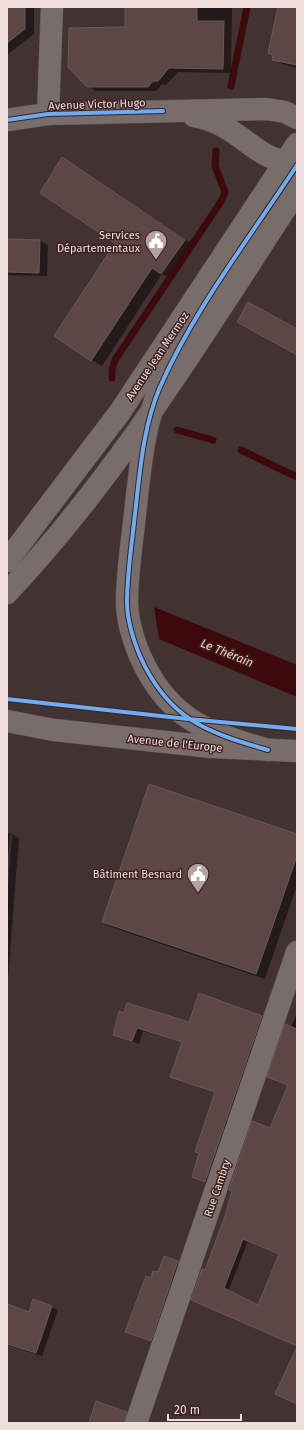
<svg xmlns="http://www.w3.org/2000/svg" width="304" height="1430" viewBox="0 0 304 1430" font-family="'Fira Sans',sans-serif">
	<rect width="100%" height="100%" fill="#423332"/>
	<path fill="#3c090c" d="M154,607L297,665V697L159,639Z"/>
	<g fill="#0007" fill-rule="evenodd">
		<path d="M7,7H34V34L7,55Z"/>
		<path d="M126,7H232L231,73L178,72L166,85L162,84L156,91H96L87,86L126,28Z"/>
		<path d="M235,7H249V9Z"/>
		<path d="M279,7H297V68L282,64L273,59L274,56L269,53Z"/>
		<path d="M73,164L195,246L172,279L162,274L102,366L92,360L116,243Z"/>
		<path d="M7,240H40L48,245L47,276L7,275Z"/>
		<path d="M7,832L19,838L7,992V897L12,835H10L7,872Z"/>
		<path d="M297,835V885L265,979L111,927L103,922Z"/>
		<path d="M297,1013V1089L269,1077Z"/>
		<path d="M125,1014L190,1023L261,1017L268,1020L211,1185L193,1177L216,1093L171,1076L183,1043L143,1031L139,1044L114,1034Z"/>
		<path d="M297,1102V1284L273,1335L206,1271L233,1191L270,1130ZM248,1241L280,1254L258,1306L228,1292Z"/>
		<path d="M165,1257L186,1267L159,1345L126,1332L151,1279L159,1274Z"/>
		<path d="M34,1300L58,1310L42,1356L7,1345V1311L30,1314Z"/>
		<path d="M126,1412L132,1416L130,1423H90Z"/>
	</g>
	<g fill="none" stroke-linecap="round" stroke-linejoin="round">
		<g stroke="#3c090c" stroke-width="7">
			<path d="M231,86L247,7"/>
			<path d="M112,378V370L115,360L222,200L225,192L215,166L216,151"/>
			<path d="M177,430L213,440"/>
			<path d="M241,450L297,477"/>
		</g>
	</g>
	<g fill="#5c4746" stroke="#665958" fill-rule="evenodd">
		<path d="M7,7H25V29L7,43Z"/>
		<path d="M125,7H197V21H224L223,69L169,68L158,81H153L148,87H87L68,67L69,28L125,27Z"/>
		<path d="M278,7H297V65L272,60L273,55L268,53Z"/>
		<path d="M62,157L185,240L161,274L152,268L91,361L54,336L115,243L40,193Z"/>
		<path d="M7,239L40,240L39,273L7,272Z"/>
		<path d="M248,302L297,329V355L237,322Z"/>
		<path d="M149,784L297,834V856L256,974L102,922Z"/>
		<path d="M199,993L262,1016L205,1182L192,1177L199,1153L195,1152L215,1092L170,1077L182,1042L137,1028L132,1041L113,1035L119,1011L124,1013L127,1003L189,1022Z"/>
		<path d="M285,1024L297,1029V1346L191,1300L202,1269L205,1270L225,1216L232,1191L229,1190L252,1121L270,1128L288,1085L267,1077ZM243,1239L279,1254L258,1305L224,1288Z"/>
		<path d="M164,1256L178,1261L151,1341L125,1332L146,1276L151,1278L153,1271L158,1272Z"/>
		<path d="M33,1299L52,1306L36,1353L7,1344V1304L29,1312Z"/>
		<path d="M297,1347V1404L275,1394Z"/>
		<path d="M96,1401L127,1412L124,1423H89Z"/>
	</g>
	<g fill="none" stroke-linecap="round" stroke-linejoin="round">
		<g stroke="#605252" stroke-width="23">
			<g id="minor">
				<path d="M48,114L52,7"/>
				<path d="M194,116C205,118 216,122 226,128C250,141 267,165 297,161"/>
				<path d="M7,120L48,114L267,109L285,112L297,118"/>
				<path d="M7,721L54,730L212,747L297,751"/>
				<path d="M268,750C206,732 168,719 140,656C133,639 127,621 127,602C127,573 132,543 135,514C140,471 143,427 160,387C194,309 251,236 297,165"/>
				<path d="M136,1423L297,952"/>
			</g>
		</g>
		<g stroke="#605252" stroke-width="23">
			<g id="secondary">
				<path d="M7,561L120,412L297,144"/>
				<path d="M7,593C121,472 206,329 297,191"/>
			</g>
		</g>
		<use href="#minor" stroke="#796d6c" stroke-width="22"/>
		<use href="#secondary" stroke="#796d6c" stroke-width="22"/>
		<g stroke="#3e2321" stroke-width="6">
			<g id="cycleway">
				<path d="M7,120L48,114L163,111"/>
				<path d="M7,699L188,719L297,729"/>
				<path d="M268,750C206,732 168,719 140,656C133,639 127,621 127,602C127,573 132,543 135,514C140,471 143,427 160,387C194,309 251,236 297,165"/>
			</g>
		</g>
		<use href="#cycleway" stroke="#6dadf4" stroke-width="4"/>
	</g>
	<defs>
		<g id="civic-pin" transform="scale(1.15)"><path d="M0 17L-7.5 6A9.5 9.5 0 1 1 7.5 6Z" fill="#b3a2a0" stroke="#3e2321"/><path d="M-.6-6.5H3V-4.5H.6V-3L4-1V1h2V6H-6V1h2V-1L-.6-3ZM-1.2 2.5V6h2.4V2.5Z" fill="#fff"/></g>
	</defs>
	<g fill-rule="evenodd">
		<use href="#civic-pin" x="156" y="241"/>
		<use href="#civic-pin" x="198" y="874"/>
	</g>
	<g text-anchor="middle" stroke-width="3" stroke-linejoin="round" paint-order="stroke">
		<g font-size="11" fill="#f0dedc" stroke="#3e2321">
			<text transform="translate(97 104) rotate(-2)" y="4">Avenue Victor Hugo</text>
			<text transform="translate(157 356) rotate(-56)" y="4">Avenue Jean Mermoz</text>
			<text transform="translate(175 743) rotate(6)" y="4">Avenue de l'Europe</text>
			<text transform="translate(217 1188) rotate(-71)" y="4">Rue Cambry</text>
		</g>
		<g font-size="11" fill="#f0dedc" stroke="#3e2321" text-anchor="end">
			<text x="140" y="239">Services<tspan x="140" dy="13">Départementaux</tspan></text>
			<text x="182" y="878">Bâtiment Besnard</text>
		</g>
		<g font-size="12" font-style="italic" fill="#f3c5c1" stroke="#3e2321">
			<text transform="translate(227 653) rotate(22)" y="4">Le Thérain</text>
		</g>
	</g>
	<rect width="304" height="1430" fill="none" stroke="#f0dedc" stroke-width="16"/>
	<path d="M168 1414v6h73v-6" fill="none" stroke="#f0dedc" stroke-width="2"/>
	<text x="174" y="1414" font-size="12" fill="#f0dedc" stroke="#3e2321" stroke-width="3" paint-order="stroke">20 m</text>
</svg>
